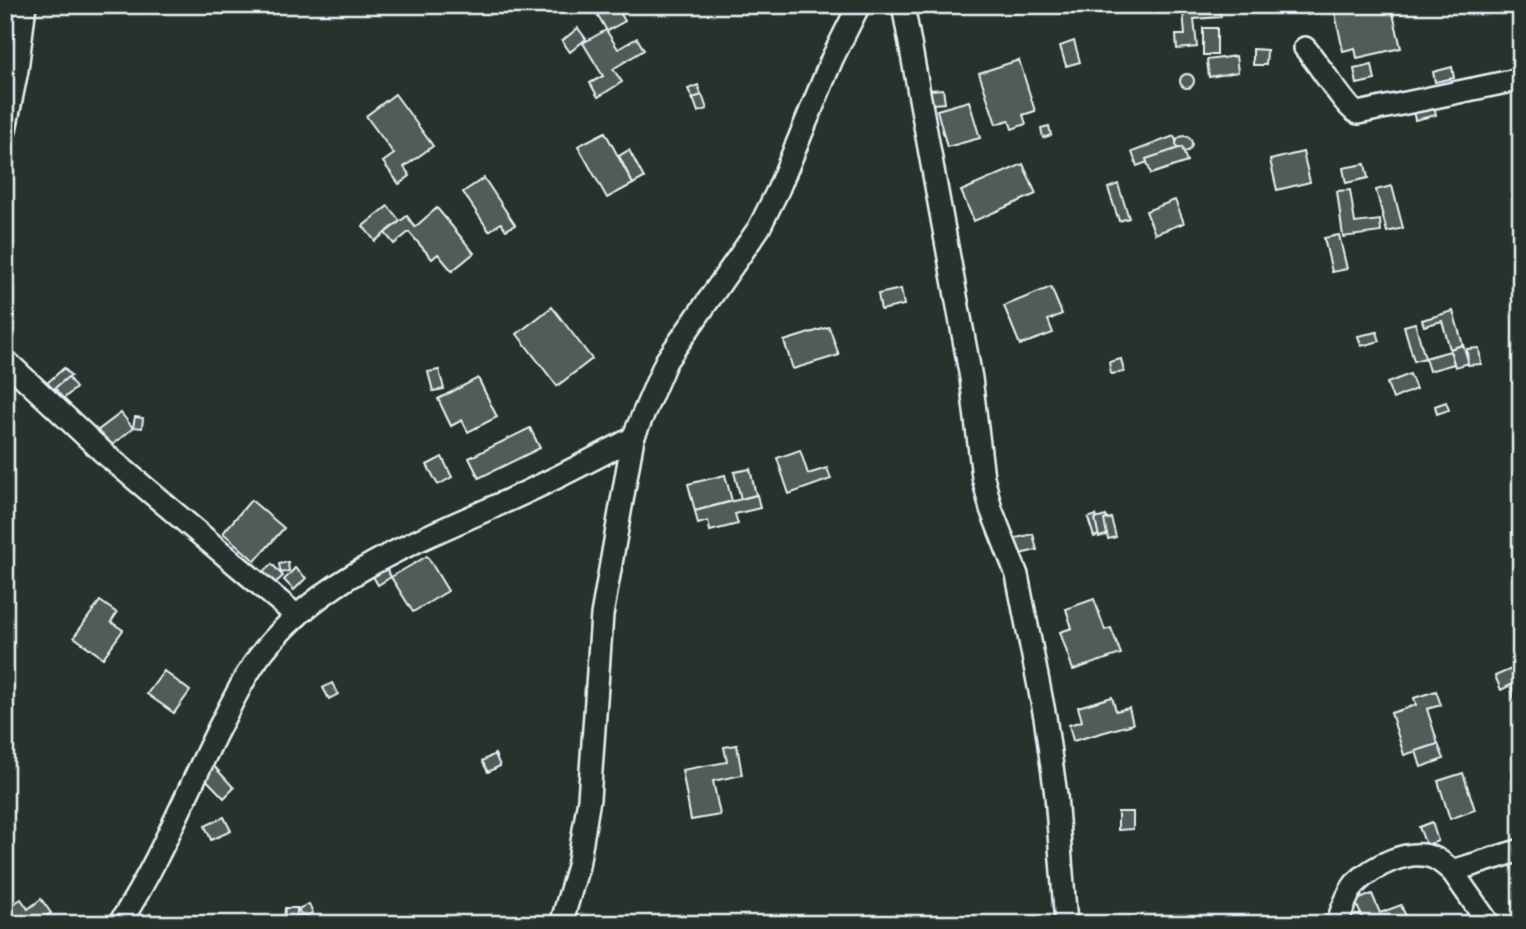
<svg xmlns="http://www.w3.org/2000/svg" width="1526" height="929" viewBox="0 0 1526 929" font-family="Delius,sans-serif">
	<rect width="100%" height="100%" fill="#26332d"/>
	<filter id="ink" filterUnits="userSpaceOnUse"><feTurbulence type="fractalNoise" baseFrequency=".0143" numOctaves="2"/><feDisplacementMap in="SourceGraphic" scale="14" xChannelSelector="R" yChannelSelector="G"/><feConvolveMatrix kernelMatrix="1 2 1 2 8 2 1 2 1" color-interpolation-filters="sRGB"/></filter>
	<g filter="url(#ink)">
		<g fill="#505c59" stroke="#e8f1f8" stroke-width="2">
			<path d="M592,5H636L621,14L625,21L607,31Z"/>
			<path d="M1012,5H1027L1029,10L1014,13Z"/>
			<path d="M1173,5H1219L1221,17L1194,19L1197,47L1177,49L1176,35H1185L1183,10H1173Z"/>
			<path d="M1305,5H1314L1315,14L1307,15Z"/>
			<path d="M1344,5H1391L1401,48L1357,58L1355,48L1343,51L1334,8Z"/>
			<path d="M578,28L586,39L570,52L562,41Z"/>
			<rect x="1203" y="28" width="14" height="27"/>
			<path d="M606,30L618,49L637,38L644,50L613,69L622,82L598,97L590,83L603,76L583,43Z"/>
			<path d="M1074,41L1080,62L1066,66L1060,46Z"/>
			<path d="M1253,49L1267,50L1266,65H1253Z"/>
			<path d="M1236,56L1238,72L1209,77L1207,60Z"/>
			<path d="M1019,60L1035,111L1023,115L1026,124L1012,129L1009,120L996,124L979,73Z"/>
			<path d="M1372,65L1375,80L1357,84L1354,69Z"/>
			<path d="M1452,67L1454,78L1435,82L1433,72Z"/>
			<circle cx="1187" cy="81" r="7"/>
			<path d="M698,85L702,97L693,100L688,89Z"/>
			<path d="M943,89L945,103L932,104L930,90Z"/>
			<path d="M395,94L433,146L404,167L410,176L399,184L383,162L394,154L366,116Z"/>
			<path d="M702,95L707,109L698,112L693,98Z"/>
			<path d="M969,101L980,138L947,147L937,110Z"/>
			<path d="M1434,105L1436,115L1415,120L1413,110Z"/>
			<path d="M1049,126L1051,135L1043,138L1041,128Z"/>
			<path d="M605,132L633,184L607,198L578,146Z"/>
			<path d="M1174,136L1180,150L1137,166L1132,152Z"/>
			<circle cx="1184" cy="144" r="8"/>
			<path d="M1182,147L1187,162L1151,174L1146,159Z"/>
			<path d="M629,150L644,178L633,184L619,156Z"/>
			<path d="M1303,152L1310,182L1277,190L1270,160Z"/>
			<path d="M1023,164L1036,194L974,221L961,191Z"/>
			<path d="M1365,164L1368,178L1346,183L1343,168Z"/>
			<path d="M484,178L515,225L506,230L501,223L489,231L463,192Z"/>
			<path d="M1118,184L1129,218L1119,221L1108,188Z"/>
			<path d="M1392,186L1403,228L1387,232L1376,190Z"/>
			<path d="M1350,190L1355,223L1380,220L1381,232L1343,237L1337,191Z"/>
			<path d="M1175,200L1184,223L1155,234L1146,211Z"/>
			<path d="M388,206L400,221L375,241L363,226Z"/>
			<path d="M437,208L474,253L452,271L438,254L432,259L409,232L394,244L385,233L407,216L415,227Z"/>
			<path d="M1339,235L1347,269L1332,272L1324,238Z"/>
			<path d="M1051,287L1062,314L1048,320L1053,333L1020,345L1004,306Z"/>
			<path d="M901,289L904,305L881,310L878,294Z"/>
			<path d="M552,307L592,359L557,386L517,334Z"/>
			<path d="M1453,311L1463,345L1450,349L1442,321L1424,326L1422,320Z"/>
			<path d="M1415,323L1425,358L1414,361L1404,326Z"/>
			<path d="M829,327L839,355L793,369L784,341Z"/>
			<path d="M1377,332L1380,341L1361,346L1358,336Z"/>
			<path d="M1463,345L1469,363L1455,367L1450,349Z"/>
			<path d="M1479,348L1481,364L1468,365L1467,349Z"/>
			<path d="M1450,351L1454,364L1429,371L1425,358Z"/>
			<path d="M1121,359L1124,372L1111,374L1109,362Z"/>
			<path d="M64,368L71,376L54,391L47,383Z"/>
			<path d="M439,370L444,389L433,391L428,372Z"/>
			<path d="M1410,374L1416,389L1393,399L1387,383Z"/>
			<path d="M68,377L76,388L63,399L55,388Z"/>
			<path d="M478,378L497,417L468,432L462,420L451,426L438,399Z"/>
			<path d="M1446,402L1449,410L1437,414L1435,406Z"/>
			<path d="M121,413L133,428L110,447L97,431Z"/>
			<path d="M135,417L143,418L142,428L133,427Z"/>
			<path d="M530,428L540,448L479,478L469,458Z"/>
			<path d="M800,450L808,474L827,468L831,479L789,494L777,458Z"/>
			<path d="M442,457L452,477L438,485L427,465Z"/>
			<path d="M750,469L756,495L741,499L734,472Z"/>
			<path d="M725,475L732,501L695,511L688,484Z"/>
			<path d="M757,495L760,508L735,514L738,524L710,531L708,521L698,524L695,511Z"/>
			<path d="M251,500L284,528L255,561L223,533Z"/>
			<path d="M1096,515L1101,534L1094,537L1088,518Z"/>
			<path d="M1106,516L1110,534L1099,537L1095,519Z"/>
			<path d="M1111,518L1116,537L1108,539L1104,520Z"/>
			<path d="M1033,534L1037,550L1015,555L1012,539Z"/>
			<path d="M379,556L391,577L378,585L366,564Z"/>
			<path d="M427,556L448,591L413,612L391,577Z"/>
			<path d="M288,562L289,571L281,573L279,564Z"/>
			<path d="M272,564L283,576L273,585L262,573Z"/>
			<path d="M295,568L306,578L294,590L284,580Z"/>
			<path d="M1094,599L1105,630L1111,628L1121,654L1073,670L1060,632L1072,628L1066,609Z"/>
			<path d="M100,601L117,613L111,622L123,630L103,658L74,637Z"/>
			<path d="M1516,667L1521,680L1501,690L1495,676Z"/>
			<path d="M164,671L190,691L174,713L147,694Z"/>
			<path d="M332,683L338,694L329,699L323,688Z"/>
			<path d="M1521,685V718L1511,688Z"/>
			<path d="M1436,691L1441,705L1427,709L1438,744L1404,755L1391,713L1416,705L1414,698Z"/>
			<path d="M1112,697L1116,711L1129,708L1133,724L1073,741L1069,725L1082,721L1078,707Z"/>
			<path d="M1438,744L1444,759L1421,767L1416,751Z"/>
			<path d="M737,745L742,775L713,781L720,815L691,820L682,770L727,762L724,747Z"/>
			<path d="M495,754L500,766L488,772L482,761Z"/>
			<path d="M211,763L234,788L224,798L200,773Z"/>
			<path d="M1463,773L1475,810L1450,819L1438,781Z"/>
			<path d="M1118,812H1133V829L1118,830Z"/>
			<path d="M224,817L231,831L211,840L205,826Z"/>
			<path d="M1432,822L1438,841L1426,845L1419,827Z"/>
			<path d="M1372,894L1380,913L1401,905L1407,919L1397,924H1365L1355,901Z"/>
			<path d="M21,899L28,909L41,899L51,913L37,924H17L14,920L5,924V909Z"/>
			<path d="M309,904L313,913L302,917L298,909Z"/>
			<path d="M285,908H297V921H284Z"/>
			<path d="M150,914L157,924H137Z"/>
		</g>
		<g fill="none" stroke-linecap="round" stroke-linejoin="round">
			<g stroke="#e8f1f8" stroke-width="26">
				<g id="street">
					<path d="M903,5L971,378L983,477L991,509L1017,575L1045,717L1056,795L1066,924"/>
					<path d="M1305,48C1317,61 1347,110 1358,113L1521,79"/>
					<path d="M5,130L17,70L25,5"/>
					<path d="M5,360L104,453L297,616"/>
					<path d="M1452,871L1489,924"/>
					<path d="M119,924C162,858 189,785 225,716C238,691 251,664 270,643C331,573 418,541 500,504C546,484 590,461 633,438"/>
					<path d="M561,924L578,866L589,799L602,615L633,438L666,361L759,228L778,190L832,59L859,5"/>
					<path d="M1337,924C1341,912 1347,894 1355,884C1373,866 1410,847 1434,858C1441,861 1447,867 1452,871L1521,850"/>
				</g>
			</g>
			<use href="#street" stroke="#26332d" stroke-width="21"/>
		</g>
	</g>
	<rect width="1526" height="929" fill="none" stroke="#26332d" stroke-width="28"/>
	<rect x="14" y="14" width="1498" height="901" fill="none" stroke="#e8f1f8" stroke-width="2.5" filter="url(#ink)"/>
</svg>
